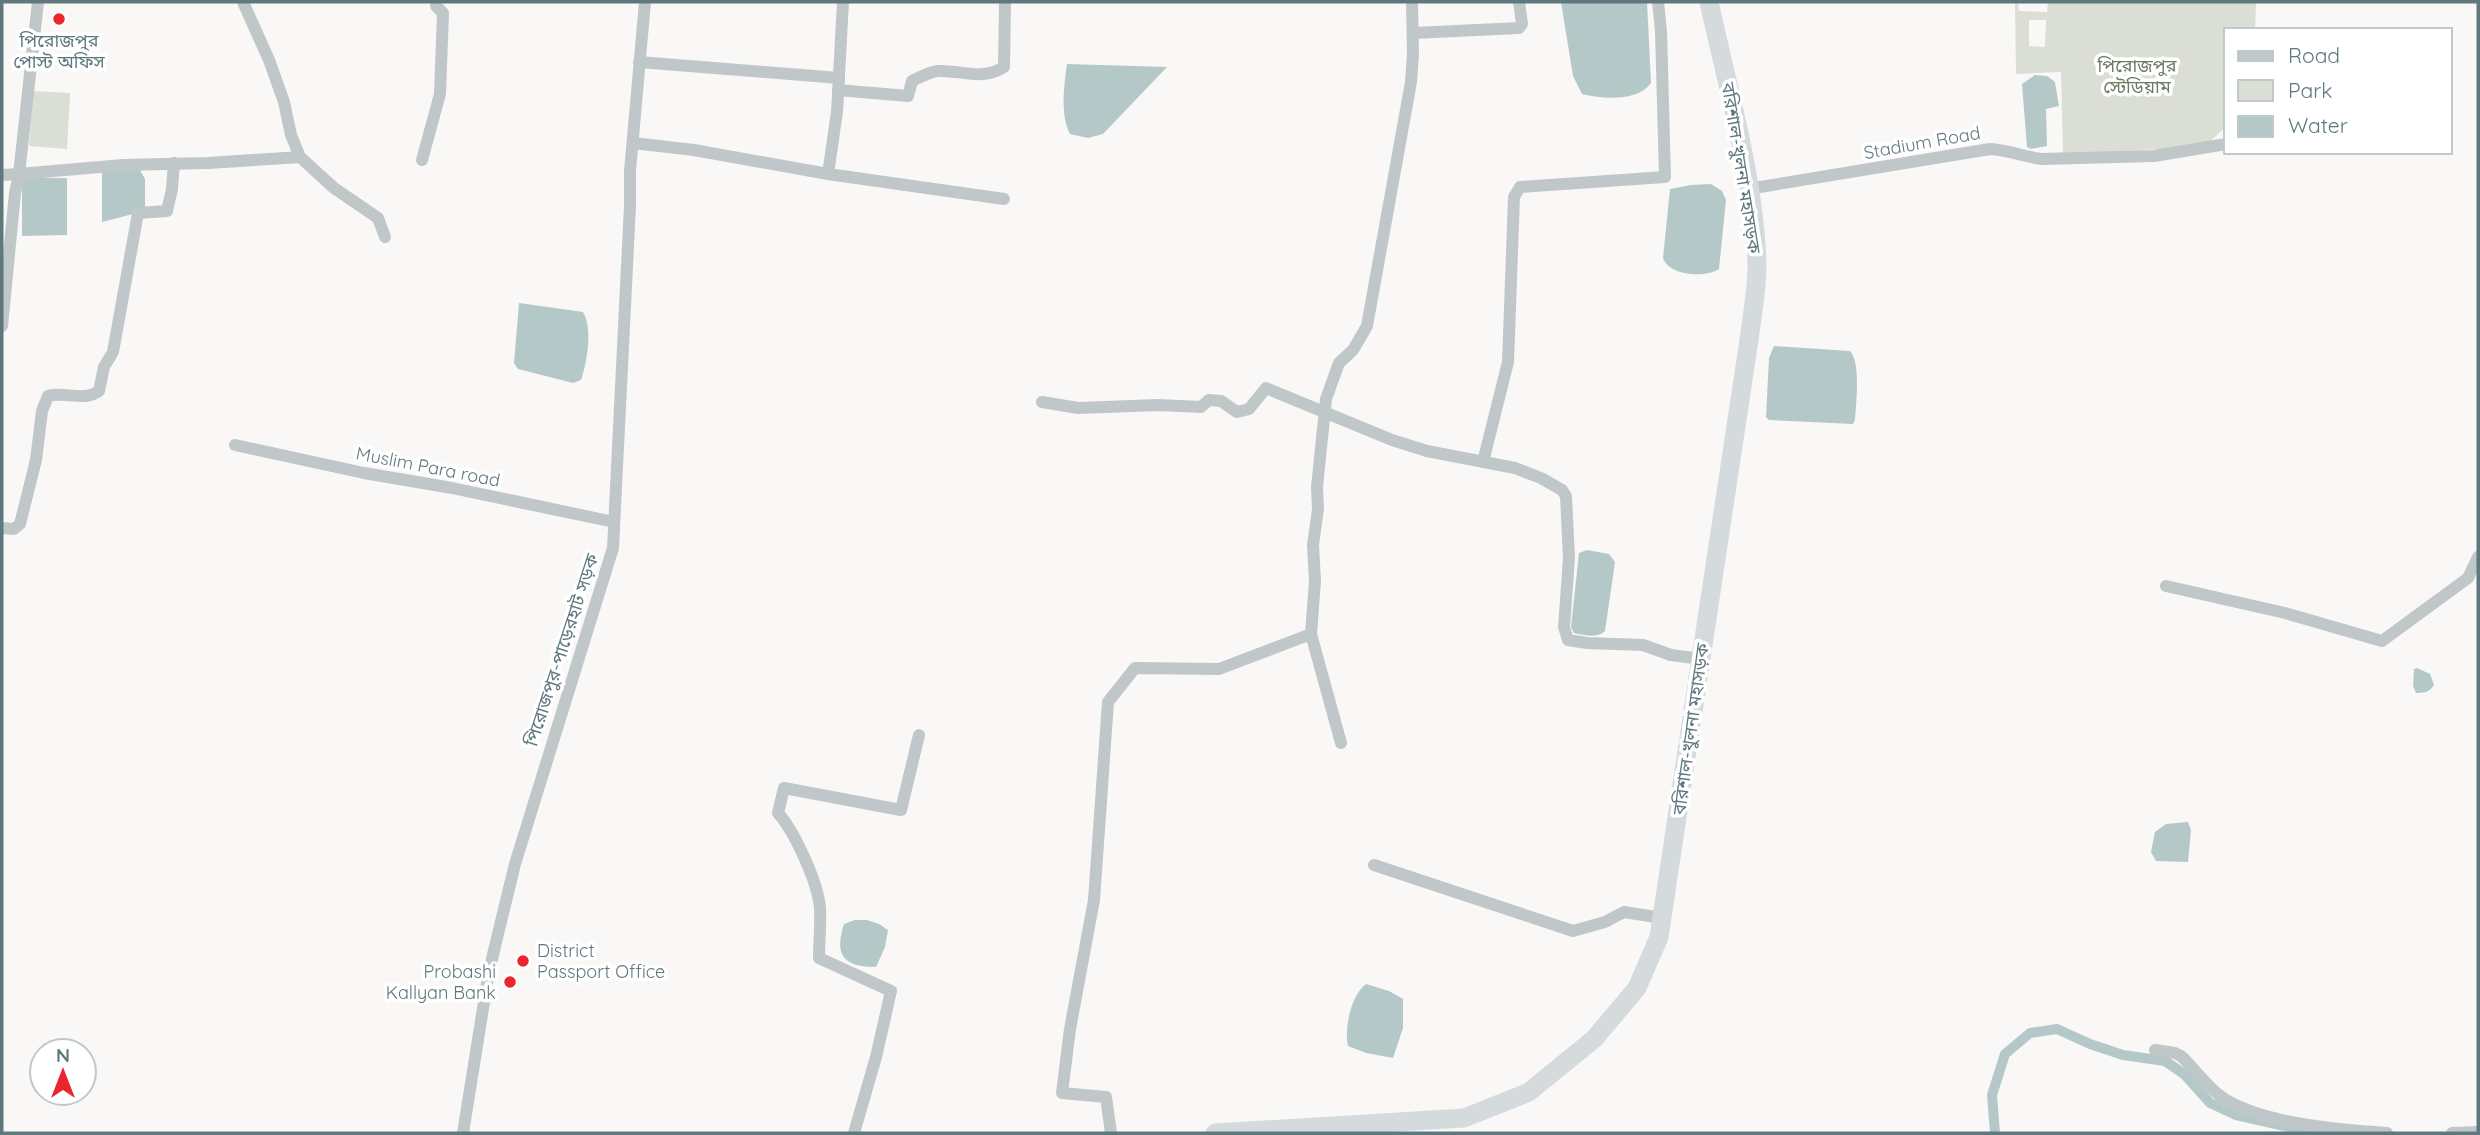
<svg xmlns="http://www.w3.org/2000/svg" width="2480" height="1135" viewBox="0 0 2480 1135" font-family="Quicksand,'Noto Sans Bengali',sans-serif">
	<rect width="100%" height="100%" fill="#f9f8f6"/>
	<g fill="#dbded5" fill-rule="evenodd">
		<path d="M2015,2H2018L2019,11L2047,12L2048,2H2256L2255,30H2226V127L2208,143L2180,148L2063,154L2061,72L2016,74ZM2029,20H2046L2045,47L2029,46Z"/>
		<path d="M33,91L70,93L67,149L29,146Z"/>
	</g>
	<g fill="#b5c8c8">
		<path d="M1561,2H1647L1651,83C1638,102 1602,99 1582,94L1573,76Z"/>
		<path d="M1067,64L1167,67L1103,134L1088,138L1070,134C1060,114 1064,86 1067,64Z"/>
		<path d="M2035,75L2047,76L2055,82L2059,106L2046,109L2047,146L2031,149L2027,147L2022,84Z"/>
		<path d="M102,170H140L145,179V207L133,214L102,222Z"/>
		<path d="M22,178H67V235L22,236Z"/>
		<path d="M1711,184L1722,191L1726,200L1719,269C1705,278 1669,276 1663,258L1670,189L1691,185Z"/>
		<path d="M519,303L583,312C593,329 587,362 581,380L573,383L518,369L514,363Z"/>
		<path d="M1774,346L1850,351C1861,363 1856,403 1855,420L1853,424L1769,420L1766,417L1769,358Z"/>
		<path d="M1587,550L1609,554L1615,562L1605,631C1597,639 1584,635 1574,633L1571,627L1579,553Z"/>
		<path d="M2417,668L2430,674L2434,685C2430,692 2424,693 2416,693L2413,686L2414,669Z"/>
		<path d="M2188,822L2191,830L2188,862L2156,861L2151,852L2155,832L2166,824Z"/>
		<path d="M867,920L879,924L888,930L885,947L876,967C843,967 834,955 844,924L855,920Z"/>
		<path d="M1366,984L1389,991L1403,999V1028L1393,1058L1366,1053L1348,1046C1344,1028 1351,995 1366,984Z"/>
	</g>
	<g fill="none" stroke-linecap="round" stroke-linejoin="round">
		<path stroke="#b5c8c8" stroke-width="10" d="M1995,1133L1992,1095L2005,1054L2030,1033L2057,1029L2090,1044L2123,1055L2165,1061L2184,1074L2210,1103L2236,1115L2315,1133"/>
		<g stroke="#c0c7c9" stroke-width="12">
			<path d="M38,2L19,174L123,165L208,163L300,157"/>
			<path d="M243,2L269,60L284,102L291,135L300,157L334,188L378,218L385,237"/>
			<path d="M1414,33L1519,28L1522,24L1519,2"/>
			<path d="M639,62L839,78"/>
			<path d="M838,90L908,96L912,81C920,77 929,72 938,71C962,70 982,81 1004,67L1005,2"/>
			<path d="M633,143L694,150L828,174L1004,199"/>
			<path d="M422,160L440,94L443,13L436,6V2"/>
			<path d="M828,174L837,112L843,2"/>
			<path d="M2,175L19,174L15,193L2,326"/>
			<path d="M1748,189L1990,149C2009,150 2024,157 2042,159L2154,156L2226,144"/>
			<path d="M1042,402L1078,408L1158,405L1201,407L1209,400L1221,401L1237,412L1249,409L1266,388L1392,440L1427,451L1515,468L1541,478L1562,490L1566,496L1569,558L1564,627L1568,640L1587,643L1643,645L1671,655L1702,659"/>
			<path d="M235,445L364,473L452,488L614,522"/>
			<path d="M1483,462L1508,362L1514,197L1520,187L1665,177L1661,31L1658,2"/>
			<path d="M2,528L14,529L20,524L36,460L42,411L48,396C65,391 84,402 99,391L104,367L113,352L138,213L167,211L172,189L174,163"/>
			<path d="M2166,586L2285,613L2382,641L2468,578L2478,557"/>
			<path d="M1341,743L1311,634L1315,581L1313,545L1318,509L1317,487L1326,399L1339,363L1353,350L1367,326L1411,82L1413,55L1412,2"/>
			<path d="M1374,865L1573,931L1605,922L1624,912L1662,918"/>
			<path d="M2155,1050L2175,1053L2181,1056C2196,1070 2210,1091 2228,1101C2269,1124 2340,1130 2387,1133"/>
			<path d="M463,1133L489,971L515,864L613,548L630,206V171L645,2"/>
			<path d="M854,1133L876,1057L891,991L819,958C819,941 821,924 820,908C818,883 795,832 778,813L784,788L901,810L919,735"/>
			<path d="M1111,1133L1106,1097L1062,1093L1070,1029L1094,900L1108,702L1135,668L1219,669L1311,634"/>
			<path d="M2452,1133L2478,1132"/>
		</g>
		<path stroke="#d5dbdd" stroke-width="19" d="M1215,1133L1464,1118L1529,1092L1594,1039L1637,988L1659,937L1749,340C1752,316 1757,290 1757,265C1755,181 1727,85 1709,2"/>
	</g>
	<g fill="#ea252e" stroke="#fff" stroke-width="2.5">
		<circle cx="59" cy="19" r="7"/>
		<circle cx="523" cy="961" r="7"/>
		<circle cx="510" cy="982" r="7"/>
	</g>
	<g text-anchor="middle" stroke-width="7" stroke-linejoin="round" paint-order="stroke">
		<g font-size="18" fill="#5e787d" stroke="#fff">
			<text x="59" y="47">পিরোজপুর<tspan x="59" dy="21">পোস্ট অফিস</tspan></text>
			<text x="537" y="957" text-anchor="start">District<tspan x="537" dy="21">Passport Office</tspan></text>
			<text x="496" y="978" text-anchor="end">Probashi<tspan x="496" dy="21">Kallyan Bank</tspan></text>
		</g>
		<g font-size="18" fill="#6d7a62" stroke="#fff">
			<text x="2137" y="72">পিরোজপুর<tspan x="2137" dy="21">স্টেডিয়াম</tspan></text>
		</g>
		<g font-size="18" fill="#5e787d" stroke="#fff">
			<text transform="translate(1922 143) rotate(-10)" y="6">Stadium Road</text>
			<text transform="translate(1741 168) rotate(81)" y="6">বরিশাল-খুলনা মহাসড়ক</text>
			<text transform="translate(428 467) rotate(11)" y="6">Muslim Para road</text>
			<text transform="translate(562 650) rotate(-72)" y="6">পিরোজপুর-পাড়েরহাট সড়ক</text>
			<text transform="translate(1691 729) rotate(-82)" y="6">বরিশাল-খুলনা মহাসড়ক</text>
		</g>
	</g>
	<rect width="2480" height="1135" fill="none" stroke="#5e787d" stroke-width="7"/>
	<rect x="2224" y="28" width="228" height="126" fill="#ffffff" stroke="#bfc9cb" stroke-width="2"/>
	<rect x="2238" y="51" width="35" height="10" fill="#c0c7c9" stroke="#bfc9cb" stroke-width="2"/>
	<text x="2288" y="63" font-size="21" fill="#5e787d">Road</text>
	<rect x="2238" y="80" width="35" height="21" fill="#dbded5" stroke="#bfc9cb" stroke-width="2"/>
	<text x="2288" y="98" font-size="21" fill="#5e787d">Park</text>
	<rect x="2238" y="116" width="35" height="21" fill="#b5c8c8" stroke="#bfc9cb" stroke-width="2"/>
	<text x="2288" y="133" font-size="21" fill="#5e787d">Water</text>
	<g transform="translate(63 1072)"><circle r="33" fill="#ffffff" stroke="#bfc9cb" stroke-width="2"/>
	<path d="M0-5L12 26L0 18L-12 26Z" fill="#ea252e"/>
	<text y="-10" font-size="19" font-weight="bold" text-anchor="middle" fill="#5e787d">N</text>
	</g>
</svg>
